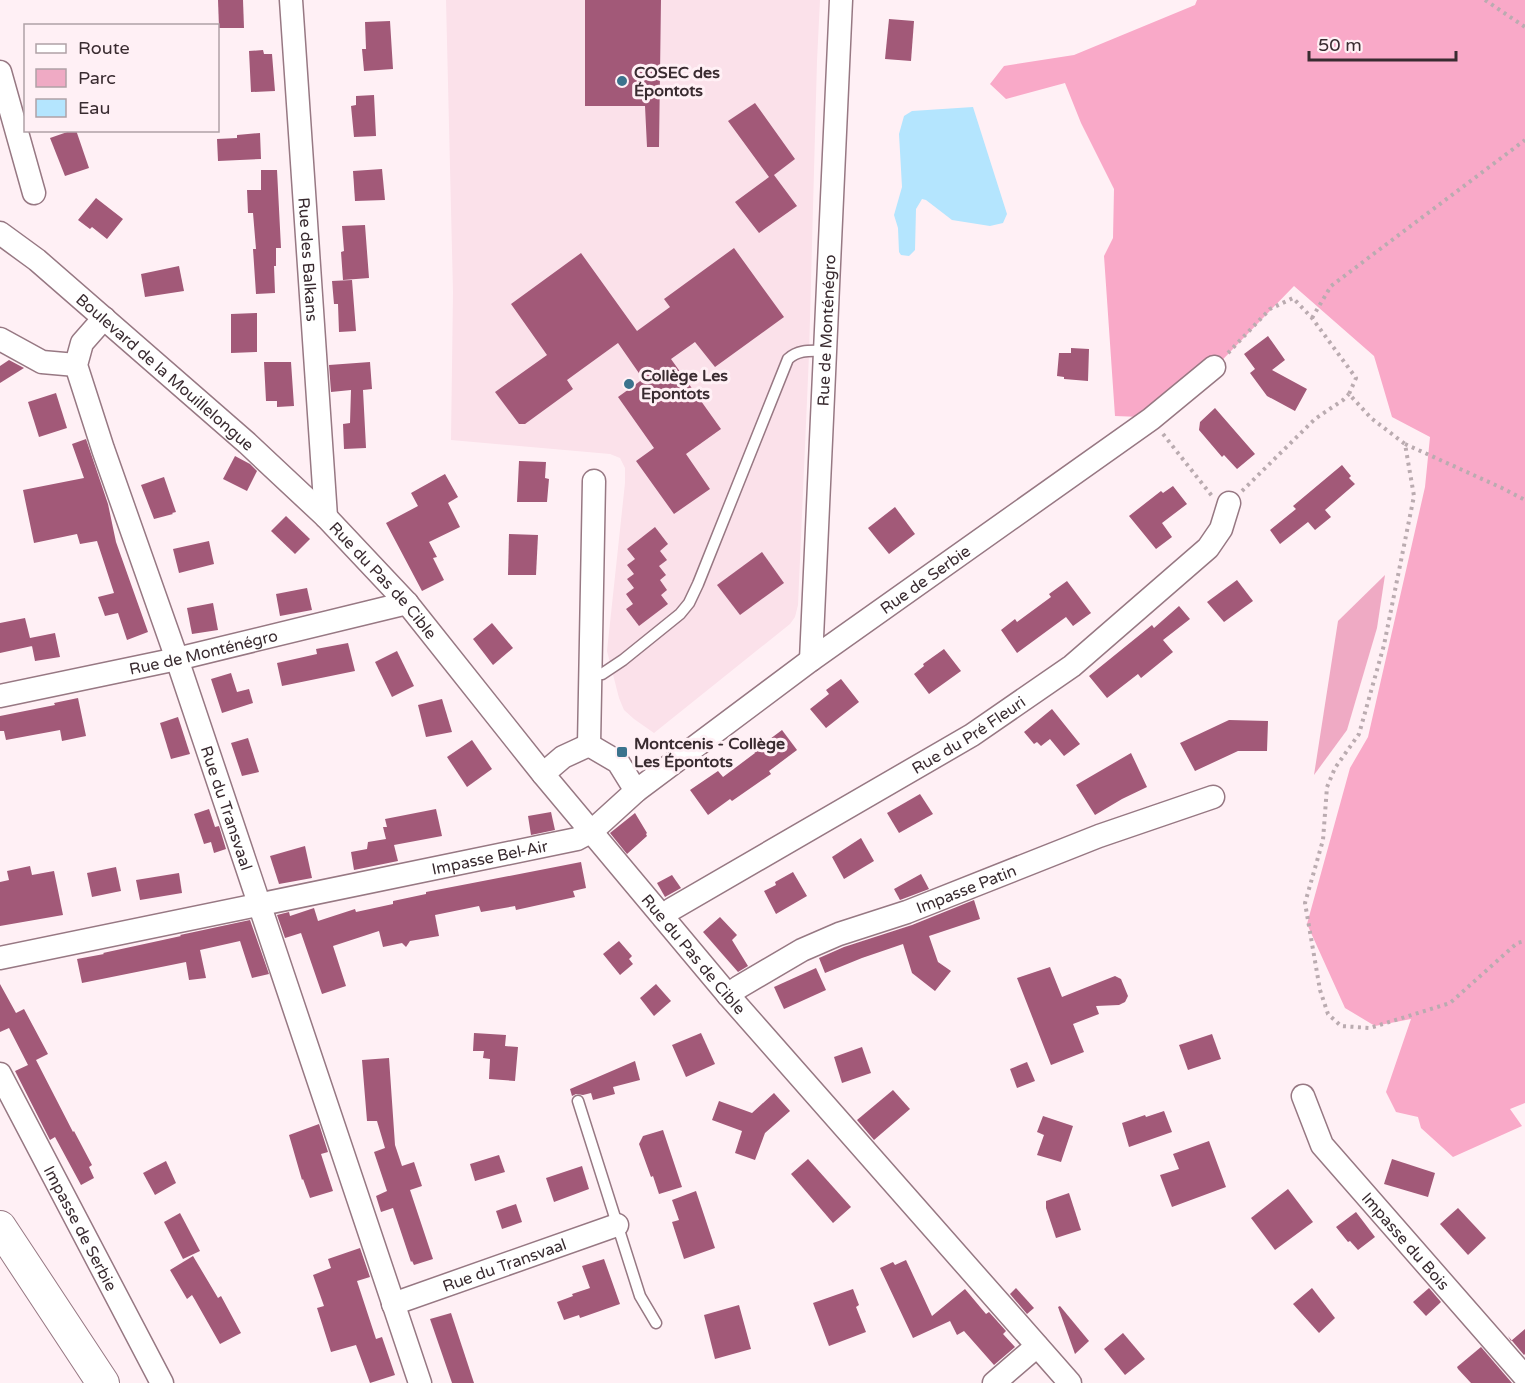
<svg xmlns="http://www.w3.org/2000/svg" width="1525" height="1383" viewBox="0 0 1525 1383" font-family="'Varela Round',sans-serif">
	<rect width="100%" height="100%" fill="#fff0f5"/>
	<path fill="#fbe1ea" d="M446,0H820L817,61L809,355L798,605L795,617L790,624L654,733L634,719L624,710L619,698L607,651L625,483V468L620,458L610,454L451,440L453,292Z"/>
	<path fill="#efaac4" d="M1385,575L1377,628L1347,730L1314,775L1338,621Z"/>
	<path fill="#f9a9c8" d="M1197,0H1525V1103L1510,1109L1522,1126L1453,1157L1421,1128L1418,1117L1396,1112L1386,1092L1411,1019L1375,1026L1345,1008L1307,924L1350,768L1368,737L1425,487L1430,437L1392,417L1374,356L1294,286L1166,418L1115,416L1104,256L1113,238L1114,189L1081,123L1065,83L1006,99L990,84L1004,66L1074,55L1195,5Z"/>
	<path fill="#b4e5fe" d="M973,107L1007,214L1003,223L990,226L952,220L926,200L922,199L916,209L915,250L909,256L901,255L899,252L898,228L894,215L902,187L899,134L904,116L912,111Z"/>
	<g fill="#a25978">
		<path d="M218,0H243L244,28H219Z"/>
		<path d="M585,0H661L659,147H647L645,106H585Z"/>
		<path d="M889,19L914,21L911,61L885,59Z"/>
		<path d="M390,21L393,69L364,71L362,49H366L365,22Z"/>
		<path d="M263,50L264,54H272L275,91L251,92L249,51Z"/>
		<path d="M374,95L376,136L354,137L351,106L356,105V96Z"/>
		<path d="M755,103L795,159L774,175L797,206L759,233L735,202L769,177L728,121Z"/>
		<path d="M73,130H76L89,168L65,176L50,138Z"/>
		<path d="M260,133L261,159L218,161L217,139L237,138V135Z"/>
		<path d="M382,169L385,200L355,201L353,171Z"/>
		<path d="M261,170H277L281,248H276V266H274L275,293L256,294L253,249H256L253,213H248L247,190H261Z"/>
		<path d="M96,198L123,219L107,239L92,227L90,229L78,220Z"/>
		<path d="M365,225L369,278L343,280L341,252L344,251L342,226Z"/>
		<path d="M734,248L784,317L715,367L695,342L671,359L721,429L686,454L710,489L674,514L636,461L654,448L618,397L643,379L618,343L567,380L573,389L525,424H519L495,392L547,355L511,304L581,253L637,331L670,307L664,299Z"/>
		<path d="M179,266L184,291L145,297L141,274Z"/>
		<path d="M352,280L356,331L339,332L338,304H334L332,281Z"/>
		<path d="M257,313V352L231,353V314Z"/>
		<path d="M1268,336L1285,360L1272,370L1307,389L1295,411L1267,396L1250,373L1255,369L1244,354Z"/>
		<path d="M1071,348L1089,349L1088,381L1064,379V377L1057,376L1059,353H1071Z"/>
		<path d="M9,360L24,368L0,383V366Z"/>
		<path d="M264,362H291L294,406L277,407V401H266Z"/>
		<path d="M370,362L372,389L363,390L366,448L344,449L343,424L350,423L351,390L331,392L329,365Z"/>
		<path d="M56,393L67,428L39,437L28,402Z"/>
		<path d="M1215,408L1255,454L1237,469L1224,455L1222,457L1199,430L1200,422Z"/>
		<path d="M86,439L108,504L116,542L148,632L127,640L118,613L105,616L98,597L114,593L97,541L80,544L77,534L34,543L23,490L84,478L72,444Z"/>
		<path d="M235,456L250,464L257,471L247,491L223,479Z"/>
		<path d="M519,461L546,462L545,478L549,479L547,502H517Z"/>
		<path d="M1342,465L1351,476L1349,478L1355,484L1325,510L1331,517L1315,530L1308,522L1280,544L1270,530L1296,509L1293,506Z"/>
		<path d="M445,474L458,497L448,503L460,527L429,542L437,557L433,558L444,580L422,591L386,523L418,506L411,493Z"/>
		<path d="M164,477L176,512L172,513L173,514L154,519L141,485Z"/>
		<path d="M1173,486L1187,504L1162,523L1172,537L1156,549L1129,516L1161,491L1163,493Z"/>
		<path d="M895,507L915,534L889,554L868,528Z"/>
		<path d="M286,516L310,539L295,554L271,531Z"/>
		<path d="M655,527L668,544L660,551L667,560L659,566L666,575L660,580L667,590L661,595L668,604L639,626L626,609L633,604L626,594L634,588L627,579L634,574L627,565L635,559L627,549Z"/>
		<path d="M509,534L538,535L536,575H508Z"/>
		<path d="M209,541L214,564L179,573L173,549Z"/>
		<path d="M762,552L784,583L740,615L717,585Z"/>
		<path d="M1237,580L1253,601L1224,622L1207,602Z"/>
		<path d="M1067,581L1091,613L1073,626L1066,617L1017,653L1001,630L1015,619L1017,622L1051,597L1049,594Z"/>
		<path d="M307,588L312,610L280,616L276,594Z"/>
		<path d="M213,603L218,630L192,634L187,608Z"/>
		<path d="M1179,606L1190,619L1163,640L1173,652L1141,678L1138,674L1107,698L1089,676L1152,625L1154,628Z"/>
		<path d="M25,618L30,638L55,633L60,657L35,661L31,641L32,646L0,653V623Z"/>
		<path d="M492,623L513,648L493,665L473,639Z"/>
		<path d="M348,643L355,671L282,686L277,663L317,654L316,649Z"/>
		<path d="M944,649L961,671L929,694L914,674L924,666L923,664Z"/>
		<path d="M397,651L414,686L392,697L375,662Z"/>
		<path d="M231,673L237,692L249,689L253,703L222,713L211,679Z"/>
		<path d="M841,679L859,702L826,728L810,709L829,694L826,690Z"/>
		<path d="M78,698L86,736L62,741L60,730L6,740L4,731H0V716L55,705L54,703Z"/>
		<path d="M442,699L452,732L426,737L418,705Z"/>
		<path d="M1052,709L1080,744L1064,756L1050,739L1041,746L1037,742L1034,744L1024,732Z"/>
		<path d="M178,717L190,754L171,759L160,723Z"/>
		<path d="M1229,720L1268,721L1267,751H1238L1195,771L1180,743Z"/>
		<path d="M782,730L797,750L769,771L771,774L732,801L730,799L708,815L690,790L718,771L723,777L755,753L754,751Z"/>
		<path d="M248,738L259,772L242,776L231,743Z"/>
		<path d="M472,740L492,769L467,787L447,757Z"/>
		<path d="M1131,753L1147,787L1122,799L1095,815L1076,785Z"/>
		<path d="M920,794L933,814L899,833L887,813Z"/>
		<path d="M209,809L215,827L219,826L226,849L214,853L211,842L204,844L194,814Z"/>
		<path d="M436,809L442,836L394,845L398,861L354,870L351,852L367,849L368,842L386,839L383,827H387L385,819Z"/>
		<path d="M551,812L555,830L531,835L528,816Z"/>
		<path d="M635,813L647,833L646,834L647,836L627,854L610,833Z"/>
		<path d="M861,838L874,861L844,879L832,857Z"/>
		<path d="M305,846L312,878L279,884L270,856Z"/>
		<path d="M581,862L586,888L573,891L575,897L516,910L515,906L481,912L479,906L435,915L439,936L410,941L406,947L402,943L383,947L379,931L333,946L346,986L322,994L301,933L285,938L277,915L289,912L290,916L314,908L318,921L355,909L356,912L393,904V901L426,894V892Z"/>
		<path d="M30,866L32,875L54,871L63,915L0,926V882L9,880L7,871Z"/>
		<path d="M116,867L121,891L92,897L87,873Z"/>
		<path d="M793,872L807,896L776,914L764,891L776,885L775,882Z"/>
		<path d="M179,873L182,893L140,900L136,880Z"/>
		<path d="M921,874L929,889L900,900L894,889Z"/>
		<path d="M672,875L681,888L665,897L657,883Z"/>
		<path d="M974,900L980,919L929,936L938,962L951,971L935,991L912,973L903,944L862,958L825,973L819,958L844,947L912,925Z"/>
		<path d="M720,917L737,935L732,940L748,966L738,972L703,932Z"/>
		<path d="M250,920L269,974L252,978L240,941L200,950L206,978L189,980L186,962L82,983L77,959L104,954L103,953L181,936L180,935Z"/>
		<path d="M619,941L632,956L629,959L633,964L620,975L603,954Z"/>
		<path d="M1050,967L1062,997L1115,976L1121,979L1128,996L1125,1002L1119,1005L1096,1006L1099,1014L1073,1024L1084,1052L1051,1065L1017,978Z"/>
		<path d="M816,968L826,990L784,1009L774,987Z"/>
		<path d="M0,984L16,1013L24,1009L48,1054L36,1060L73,1132L74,1131L92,1165L89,1167L94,1178L81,1185L55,1137L50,1140L15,1071L28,1065L9,1028L0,1032Z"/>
		<path d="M656,984L671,1001L654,1016L640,998Z"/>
		<path d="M474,1033L506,1035L505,1046L518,1047L515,1081L489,1079L490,1059L483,1058L484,1051H473Z"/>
		<path d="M701,1033L715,1064L686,1077L672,1045Z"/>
		<path d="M1212,1034L1221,1059L1188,1070L1179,1045Z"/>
		<path d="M862,1047L871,1073L842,1083L834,1057Z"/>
		<path d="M389,1058L395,1145L402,1166L414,1162L422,1186L410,1190L433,1259L414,1265L412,1261L411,1262L393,1208L381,1212L376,1196L387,1191L374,1152L385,1148L377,1121H367L362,1060Z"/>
		<path d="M635,1061L640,1080L613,1087L615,1094L593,1100L591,1093L583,1095L576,1094L572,1096L570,1089Z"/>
		<path d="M1027,1062L1035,1081L1017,1088L1010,1069Z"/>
		<path d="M893,1090L910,1109L874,1140L857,1120Z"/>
		<path d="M774,1093L790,1111L765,1133L755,1160L735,1153L742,1131L712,1120L719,1101L752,1113Z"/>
		<path d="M1164,1111L1172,1132L1129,1147L1122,1123L1145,1115L1146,1117Z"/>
		<path d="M1043,1116L1073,1126L1061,1162L1037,1155L1044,1135L1037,1132Z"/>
		<path d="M319,1124L328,1152L321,1154L333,1191L310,1198L303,1179L302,1180L289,1135Z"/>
		<path d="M663,1130L682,1187L659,1194L653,1176L651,1177L639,1144L643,1136Z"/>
		<path d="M1209,1141L1226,1187L1172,1207L1160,1175L1179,1169L1173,1154Z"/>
		<path d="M499,1155L505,1172L475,1181L470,1164Z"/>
		<path d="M808,1159L851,1207L833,1223L791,1174Z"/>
		<path d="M1392,1159L1435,1173L1428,1197L1384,1184Z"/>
		<path d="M166,1161L176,1183L155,1195L143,1173Z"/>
		<path d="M582,1166L589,1189L554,1202L546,1178Z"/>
		<path d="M1288,1189L1313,1222L1275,1250L1251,1218Z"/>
		<path d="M696,1191L715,1248L684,1259L672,1222L679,1220L672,1200Z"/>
		<path d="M1069,1193L1081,1230L1056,1238L1046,1208V1201Z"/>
		<path d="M516,1204L522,1222L502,1229L496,1211Z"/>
		<path d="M1458,1208L1486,1238L1468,1255L1440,1224Z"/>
		<path d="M1356,1212L1375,1237L1358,1250L1350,1241L1348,1242L1336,1227Z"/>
		<path d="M180,1213L200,1251L183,1259L164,1222Z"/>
		<path d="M360,1248L370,1277L357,1281L376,1339L382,1337L395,1375L370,1383L356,1345L331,1352L317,1308L324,1306L313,1275L331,1268L328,1259Z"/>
		<path d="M193,1256L218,1298L221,1296L241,1333L220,1344L195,1300L192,1295L187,1299L170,1270Z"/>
		<path d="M604,1259L620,1304L580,1318L579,1315L564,1320L557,1302L573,1296L572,1294L590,1288L582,1266Z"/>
		<path d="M906,1260L932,1316L965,1289L986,1314L989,1312L1006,1331L1003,1334L1015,1347L994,1365L964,1331L957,1335L950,1321L913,1338L880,1268L893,1262L895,1265Z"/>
		<path d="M1016,1288L1034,1308L1027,1314L1010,1294Z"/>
		<path d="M1312,1288L1335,1318L1319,1333L1293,1304Z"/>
		<path d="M1429,1288L1441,1302L1426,1316L1413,1302Z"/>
		<path d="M853,1289L859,1305L856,1307L866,1332L829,1346L813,1303Z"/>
		<path d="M739,1305L751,1349L715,1359L704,1315Z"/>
		<path d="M1060,1306L1089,1341L1075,1354L1058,1307Z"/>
		<path d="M451,1313L474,1383H452L430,1319Z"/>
		<path d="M1525,1329V1354L1524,1355L1508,1336L1511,1341Z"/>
		<path d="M1123,1333L1145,1359L1125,1375L1104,1349Z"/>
		<path d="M1481,1347L1512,1383H1471L1458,1369L1457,1367Z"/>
	</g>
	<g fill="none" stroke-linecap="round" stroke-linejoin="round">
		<g stroke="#977883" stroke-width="13">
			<g id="service">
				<path d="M590,675L602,674L623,660L680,614L689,603L698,584L788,359C799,349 811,351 825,351"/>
				<path d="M578,1101L640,1296L656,1323"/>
			</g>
		</g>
		<g stroke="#977883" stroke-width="25">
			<g id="minor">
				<path id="s1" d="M291,0L326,517"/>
				<path d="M0,72L34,193"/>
				<path id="s2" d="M0,233L37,260L247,443L326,517L407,603L543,774L728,995L1070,1383"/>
				<path id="s3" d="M104,318L82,343L76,365L103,449L177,659L420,1383"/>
				<path d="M0,339L42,362L76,365"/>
				<path id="s4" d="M811,660L841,0"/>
				<path id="s5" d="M0,696L177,659L407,603"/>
				<path d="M589,745L594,481"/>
				<path d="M589,745L618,762L636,791"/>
				<path d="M543,774L563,757L589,745"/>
				<path id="s6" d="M663,917L672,909L972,735L1072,666L1208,548L1221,529L1229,503"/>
				<path id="s7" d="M0,958L577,839L592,831L636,791L811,660L1151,419L1214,367"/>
				<path id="s8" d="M728,995L739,987L802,950L839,934L907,912L1099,836L1213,797"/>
				<path id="s9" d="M0,1074L162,1383"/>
				<path id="s10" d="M1303,1096L1322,1145L1525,1377"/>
				<path id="s11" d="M393,1304L617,1225"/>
				<path d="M994,1383L1037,1346"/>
			</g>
		</g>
		<g stroke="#977883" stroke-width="34">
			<path id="secondary" d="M0,1227L103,1383"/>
		</g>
		<g stroke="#baabb0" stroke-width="4" stroke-dasharray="3 4.5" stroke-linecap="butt">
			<path d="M1485,0L1525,27"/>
			<path d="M1312,318L1331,286L1525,140"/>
			<path d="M1228,353L1270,309L1293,298L1312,318L1356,378L1349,394L1371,418L1405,444L1414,496L1384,645L1359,734L1335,768L1327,787L1323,840L1305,903L1320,990L1328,1014L1341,1026L1370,1028L1450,1003L1517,943L1525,941"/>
			<path d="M1163,434L1212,496"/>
			<path d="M1405,444L1502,488L1525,500"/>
			<path d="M1242,491L1315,419L1343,400L1349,394"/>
		</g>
		<use href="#service" stroke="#fff" stroke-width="10"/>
		<use href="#minor" stroke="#fff" stroke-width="22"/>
		<use href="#secondary" stroke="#fff" stroke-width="32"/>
	</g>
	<g fill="#3b738d" stroke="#fff0f5" stroke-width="2">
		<circle cx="622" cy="81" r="6"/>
		<circle cx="629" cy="384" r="6"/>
		<rect x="616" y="746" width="12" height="12" rx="3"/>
	</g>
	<g text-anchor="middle" stroke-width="6" stroke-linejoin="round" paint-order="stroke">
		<g font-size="16" font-weight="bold" fill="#392b30" stroke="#fff0f5" text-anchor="start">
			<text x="634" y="78">COSEC des<tspan x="634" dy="18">Épontots</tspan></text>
			<text x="641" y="381">Collège Les<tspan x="641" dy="18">Epontots</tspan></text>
			<text x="634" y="749">Montcenis - Collège<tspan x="634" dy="18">Les Épontots</tspan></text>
		</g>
		<g font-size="16" fill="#392b30" stroke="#fff0f5">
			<text dy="6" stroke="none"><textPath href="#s1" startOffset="260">Rue des Balkans</textPath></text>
			<text dy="6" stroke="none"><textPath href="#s4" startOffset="330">Rue de Monténégro</textPath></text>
			<text dy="6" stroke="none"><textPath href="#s2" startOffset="216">Boulevard de la Mouillelongue</textPath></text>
			<text dy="6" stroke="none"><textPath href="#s7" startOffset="1024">Rue de Serbie</textPath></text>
			<text dy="6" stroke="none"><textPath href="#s2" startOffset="518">Rue du Pas de Cible</textPath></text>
			<text dy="6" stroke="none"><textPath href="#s5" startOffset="208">Rue de Monténégro</textPath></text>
			<text dy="6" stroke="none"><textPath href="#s6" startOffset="356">Rue du Pré Fleuri</textPath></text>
			<text dy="6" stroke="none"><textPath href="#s3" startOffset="524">Rue du Transvaal</textPath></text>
			<text dy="6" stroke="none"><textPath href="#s7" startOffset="500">Impasse Bel-Air</textPath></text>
			<text dy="6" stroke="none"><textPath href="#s8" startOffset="262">Impasse Patin</textPath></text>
			<text dy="6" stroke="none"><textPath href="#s2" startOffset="1004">Rue du Pas de Cible</textPath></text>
			<text dy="6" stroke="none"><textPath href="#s9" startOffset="174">Impasse de Serbie</textPath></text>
			<text dy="6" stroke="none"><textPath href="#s10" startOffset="180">Impasse du Bois</textPath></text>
			<text dy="6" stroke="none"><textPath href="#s11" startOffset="118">Rue du Transvaal</textPath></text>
		</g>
	</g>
	<rect x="24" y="24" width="195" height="108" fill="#fff0f5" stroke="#b0a1a6" stroke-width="1.5"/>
	<rect x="36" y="44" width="30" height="9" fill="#ffffff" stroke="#b0a1a6" stroke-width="1.5"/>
	<text x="78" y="54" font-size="18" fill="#392b30">Route</text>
	<rect x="36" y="69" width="30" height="18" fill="#efaac4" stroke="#b0a1a6" stroke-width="1.5"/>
	<text x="78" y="84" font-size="18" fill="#392b30">Parc</text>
	<rect x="36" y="99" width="30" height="18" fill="#b4e5fe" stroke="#b0a1a6" stroke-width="1.5"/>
	<text x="78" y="114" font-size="18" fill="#392b30">Eau</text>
	<path d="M1309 51v9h147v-9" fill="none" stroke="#392b30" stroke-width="3"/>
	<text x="1318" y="51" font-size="18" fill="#392b30" stroke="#fff0f5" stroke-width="4.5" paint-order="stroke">50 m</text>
</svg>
